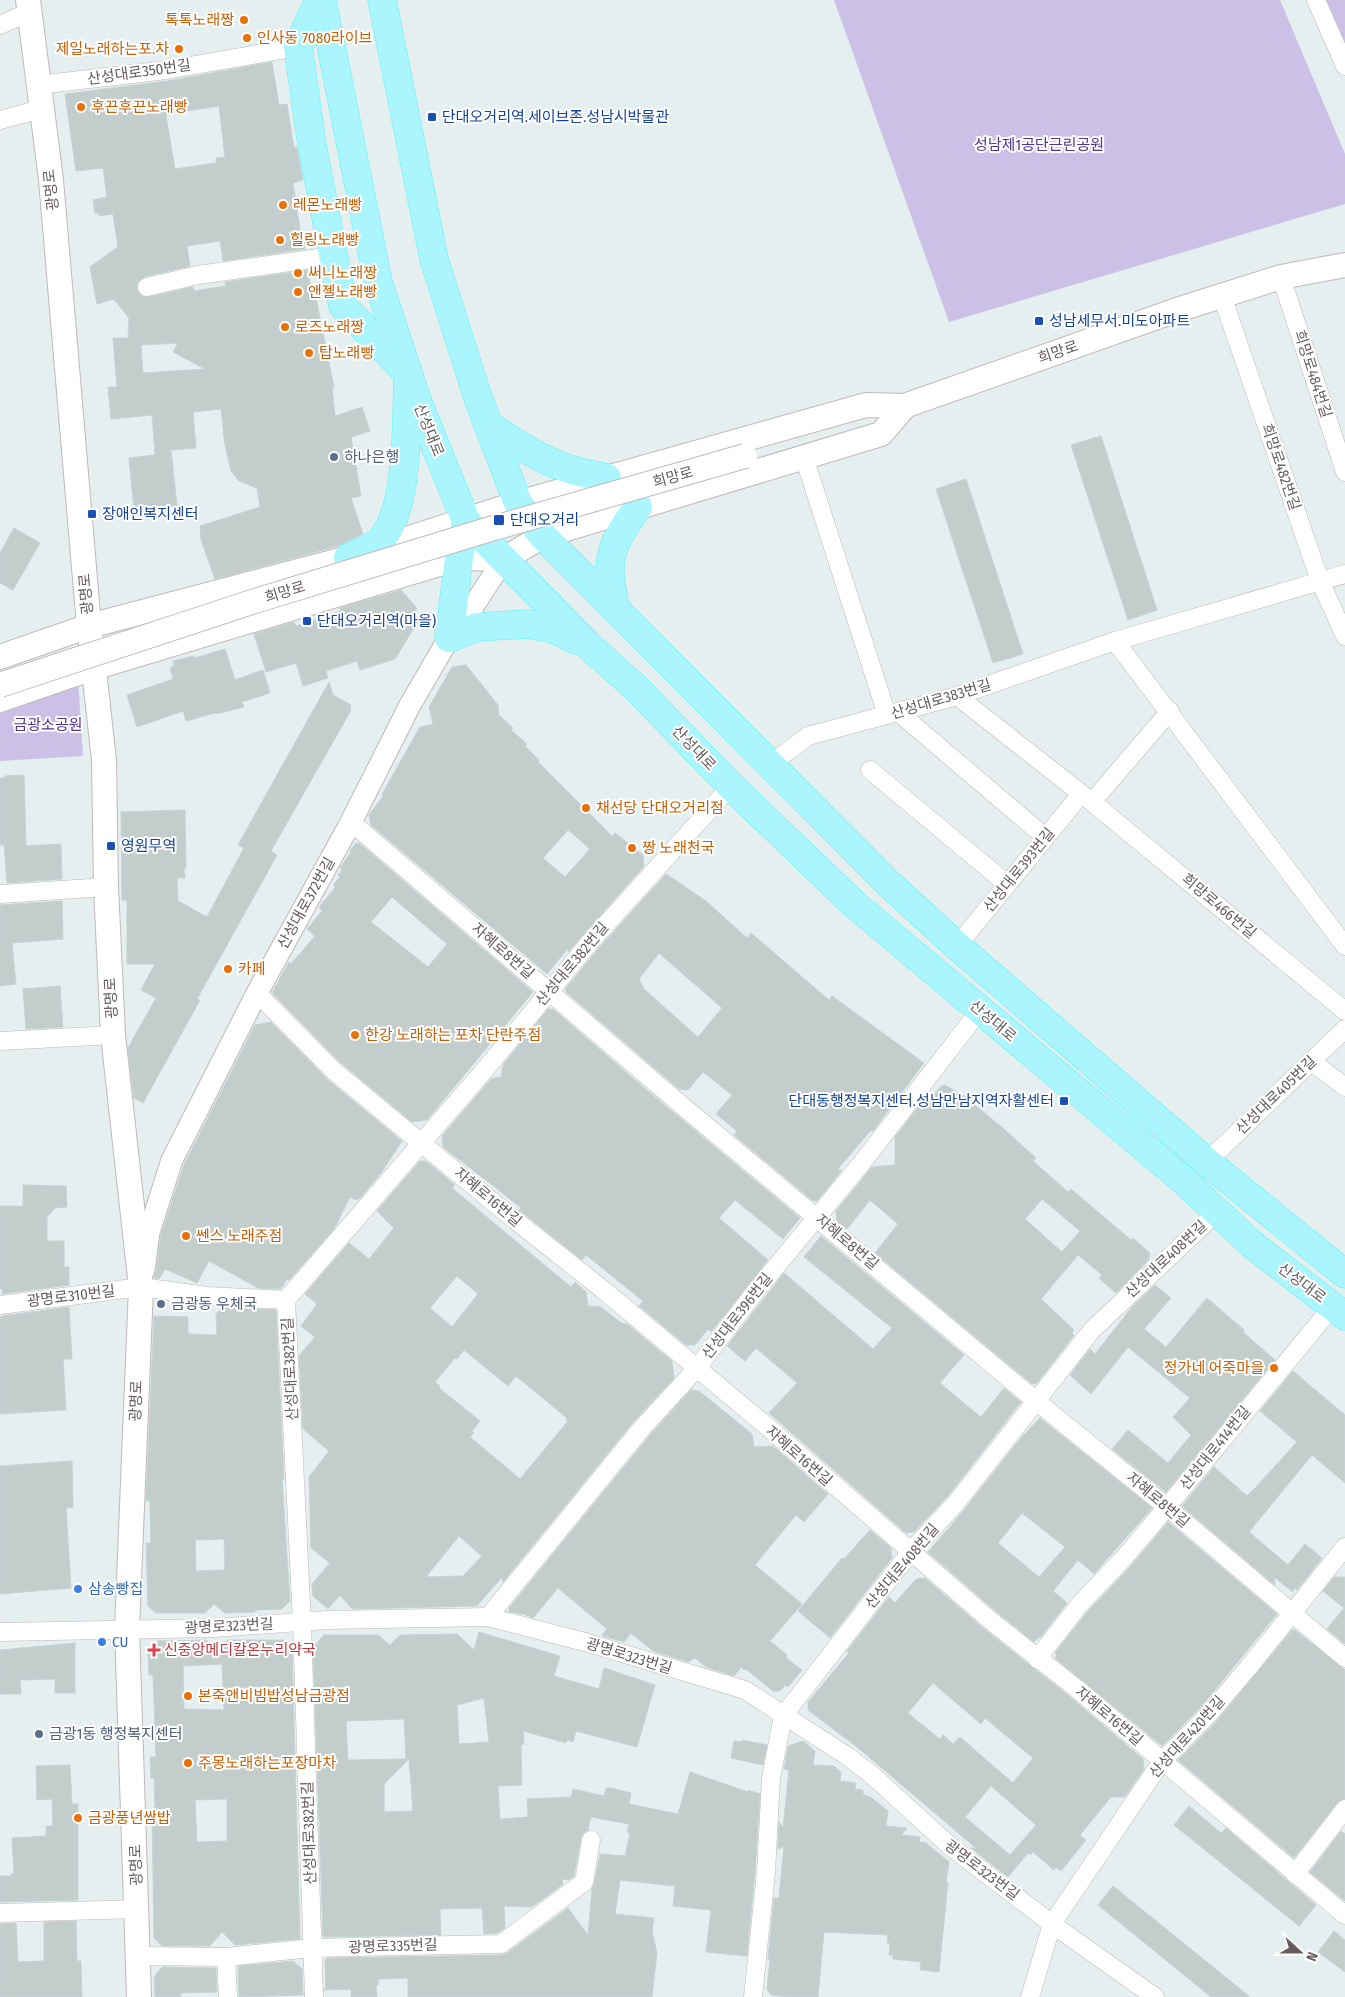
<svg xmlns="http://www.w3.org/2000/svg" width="1345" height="1997" viewBox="0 0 1345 1997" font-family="'Fira Sans Condensed','Noto Sans KR',sans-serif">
	<rect width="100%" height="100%" fill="#e5efef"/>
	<g fill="#cbc1e7">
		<path d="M834,0H1280L1345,154V204L949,322Z"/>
		<path d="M1323,0H1345V50Z"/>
		<path d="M78,679L83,756L0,761V705Z"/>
	</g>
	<g fill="#c3cdcc" stroke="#c3d4d4" fill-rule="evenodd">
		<path d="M272,62L279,105L287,104L294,148L297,147L303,180L293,183L301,236H303L305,249L223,261L220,241L187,246L190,266L144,277L137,283V289L140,295L149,297L193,287L194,291L226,286L225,282L307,270L311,289L314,288L334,387H332L335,416L362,407L370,431L351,437L361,496L351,498L363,534L338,546L215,579L201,540L200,526L260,507L257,488L239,481L231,471L225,445L221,409L193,412L196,448L171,450L177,506L134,510L129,458L155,455L152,415L111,419L108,387H117L113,338H128L129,318L114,299L97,304L90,267L118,247L113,214L99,216V213H95L93,200L107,197L103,168L76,171L65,94L167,81ZM219,106L225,157L216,158V163L175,169L166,116L167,114ZM178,343L173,352L205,369L143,373L141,345Z"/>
		<path d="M1101,436L1157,610L1128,620L1071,445Z"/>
		<path d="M966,479L1023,654L993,663L936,489Z"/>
		<path d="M14,528L40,543L13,590L0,583V553Z"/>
		<path d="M401,590L416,607L417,623L395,659L360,670L357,661L326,671L328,678L303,686L296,663L266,672L254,634L294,622L296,626L341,611L340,608Z"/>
		<path d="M225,649L235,680L263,670L270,693L242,702L244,707L216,714L215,713L186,721L183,711L137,727L127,695L173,679L170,668L174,666L173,661L194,656L195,658Z"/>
		<path d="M466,665L498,705L499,715L513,728L511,730L527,744L525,746L539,760L538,762L612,836L615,833L643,855L644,866L568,952V948L547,974L371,825L369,815L384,795L382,794L420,727L433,724L429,707L452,667ZM568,830L590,849L565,877L543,858Z"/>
		<path d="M329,682L333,695L351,705L350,712L271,851L277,855L197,999L200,1000L143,1103L134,1098L128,1048L156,998L141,990L155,964H127V900H122L121,812L185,810L186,868H184L185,878H177L178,901L207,917L244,848L238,845Z"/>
		<path d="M24,775L26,846L61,844L62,879L7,883L4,845H0V778H5V776Z"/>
		<path d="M359,843L533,992L427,1120L412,1122L341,1063L273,994V991L289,962L291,964L315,936L307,929L322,911L319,907L335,888L334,884L340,877L338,875L342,870L340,868L351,852L350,851L355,844ZM392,897L447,944L428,967L371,922Z"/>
		<path d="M666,874L706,901L747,938L751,933L829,1000L832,996L924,1063L873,1131L871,1130L837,1170H842L817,1201H813L734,1135L737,1131L716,1114L732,1095L703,1072L688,1090L679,1089L566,992V988L599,948ZM659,953L722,1008L698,1037L644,989L639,979Z"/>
		<path d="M62,901L63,939L12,943L16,984L0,986V905Z"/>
		<path d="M60,986L63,1027L26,1029L23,989Z"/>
		<path d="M548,1009H553L643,1087L800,1218L783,1239L735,1200L719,1218L768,1260L711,1332L708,1329L695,1345H686L639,1306L643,1301L586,1255L582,1260L519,1210L521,1208L496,1188L443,1147L442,1136L491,1079L501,1077L503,1065Z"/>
		<path d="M271,1022L327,1079L402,1141L381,1173L360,1198L356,1200L350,1197L334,1229L289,1280L287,1279L281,1289L258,1288L209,1261L197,1283L165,1269L159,1279L154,1278L156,1272L161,1235L184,1165L255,1025Z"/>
		<path d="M945,1085L964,1096L1004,1129L1036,1158L1033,1161L1068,1192L1071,1189L1131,1240L1133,1238L1150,1253L1148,1261L1116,1293L1099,1278L1102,1275L1078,1255L1041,1299L1074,1330L1072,1333L1074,1335L1037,1383L1032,1384L875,1253L898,1224L870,1200L847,1229L837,1221L836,1211L872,1167L895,1165V1137L929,1093L933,1096L941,1086ZM1042,1199L1080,1231L1062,1252L1025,1219Z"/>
		<path d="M420,1161H426L455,1185L452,1188L571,1287L575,1282L586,1292L588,1306L601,1307L621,1323L625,1324L626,1323L672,1361L674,1378L634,1421L503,1582L502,1577L477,1606L352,1609L340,1595L328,1609L313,1596L312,1584L330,1563L311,1548L309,1477L329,1451L303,1429L299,1356L315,1337L301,1326L317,1304L305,1294L349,1243L369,1259L394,1228L377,1211ZM457,1276L478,1294L452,1327L430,1308ZM464,1350L508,1386L516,1376L567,1418L566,1420L568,1421L520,1479L470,1437L474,1433L472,1431L480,1421L439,1388L440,1386L435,1382L455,1358L457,1359ZM459,1536L482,1556L463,1576L426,1577Z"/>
		<path d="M23,1185L66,1186L67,1207L55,1208L47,1217V1241H64V1267H69V1285L2,1294L3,1289H0V1206H23Z"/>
		<path d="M821,1236L964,1355L940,1383L966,1405L981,1417L1004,1388L1021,1402L948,1496L914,1532L906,1533L769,1413L797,1383L756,1348L745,1361L727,1346L784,1273L873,1349L892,1328L804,1257Z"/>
		<path d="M1155,1285L1171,1298L1144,1329L1166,1347L1207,1298L1244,1330L1243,1332L1275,1360L1166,1492L1112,1449L1128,1430L1168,1463L1191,1435L1173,1417L1190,1398L1128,1347L1091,1394L1070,1375L1090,1349L1095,1354L1132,1307Z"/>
		<path d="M69,1307L72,1359H63L66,1410L0,1414V1318L2,1316Z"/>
		<path d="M223,1307L276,1310L284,1479H282L290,1601L282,1609L255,1610V1612L225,1613L214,1604L205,1613H156L148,1606L146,1543H151L150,1501H146L154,1316L188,1317V1334L217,1335L216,1314ZM224,1539L225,1570L196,1571L195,1540Z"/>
		<path d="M1293,1371L1345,1415V1483L1312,1455L1249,1532L1288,1565L1305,1544L1322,1558L1297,1590L1295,1588L1293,1592L1274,1577L1275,1585L1182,1506L1214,1467L1247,1496L1256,1487L1297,1442L1260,1411Z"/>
		<path d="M691,1390L699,1391L752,1434L754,1447L773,1446L828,1494L804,1522L796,1515L755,1565L802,1604L770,1641L787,1655L786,1658L802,1670L788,1687L785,1685L780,1691H773L746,1669L744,1670L741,1667L734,1676L706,1667L695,1658L688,1662L653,1651L631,1633L624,1642L603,1636L602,1635L607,1629L558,1588L533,1618L523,1614L509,1612V1608L650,1435Z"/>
		<path d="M1040,1418L1152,1508L1094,1574L1078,1560L1053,1591L1067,1603L1040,1638L1038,1637L1034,1642L998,1613L928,1552L964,1510L1024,1434V1435ZM1022,1513L1065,1547L1039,1577L998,1543Z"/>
		<path d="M72,1461L73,1507L66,1508L71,1588L0,1594V1466Z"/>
		<path d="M1168,1522L1277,1614L1200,1708L1162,1746L1055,1658L1057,1655L1055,1653L1088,1611L1131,1566Z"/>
		<path d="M870,1530L891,1548L892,1558L830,1638L798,1611L842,1558L844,1559Z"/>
		<path d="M1334,1577H1345V1644L1327,1629L1344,1608L1323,1591Z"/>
		<path d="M925,1578L984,1629L1069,1696L1143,1759L1144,1769L1126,1795L1124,1797H1111L1080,1835L1086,1840L1061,1871L1056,1867L1054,1870L1033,1852L1030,1855L1028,1853L1008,1877L971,1848H976L857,1747L808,1710V1702L849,1653L847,1651L889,1597L895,1603L916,1579ZM933,1683L981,1724L985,1718L1033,1758L1013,1783L960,1737L953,1744L943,1735L940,1739L937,1737L908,1713ZM991,1786L1036,1825L1010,1855L965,1817Z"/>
		<path d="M1292,1630H1295L1345,1670V1799L1337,1803L1294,1858L1178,1760L1216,1722Z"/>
		<path d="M479,1632L560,1656L554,1676L599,1689L604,1668L655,1685L637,1747L576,1731L573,1742L567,1740L566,1743L523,1731L524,1744L521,1745L522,1785L498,1786L500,1819L528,1817L527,1799L571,1797L573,1789L604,1796L606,1788H611L631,1793L629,1804L678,1814L690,1772L748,1792V1790L760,1794L755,1871L747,1956L706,1952L711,1910L673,1906L675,1886L620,1880L615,1914L654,1918L652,1931L657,1953L652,1997H408V1978L378,1979V1985H376L377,1997H351V1989L324,1990V1988L326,1990L325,1960L327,1958L502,1955L507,1953L568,1908L588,1935L592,1888L594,1884L600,1854L625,1856L630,1833L627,1832L629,1824L591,1817L588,1830L583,1833L581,1838L574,1876L569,1880L563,1879L562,1885L532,1907L504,1906L505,1928L497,1933L484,1934L482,1908L440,1909L441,1935L325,1937L323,1936L313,1647L324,1635H378L390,1645L400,1635L457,1634L474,1650ZM484,1698L489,1742L459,1744L457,1705ZM404,1719L406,1759L348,1760L346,1721ZM409,1759L413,1811L384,1812V1784Z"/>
		<path d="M206,1640L216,1650L228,1640H285L292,1647L300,1939L235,1945L222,1932L210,1946H162L154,1938L152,1808H155L154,1778H151L150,1757H156L153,1675H149L148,1650L157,1641ZM222,1664L224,1710L184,1709L183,1666ZM227,1799V1841L197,1842L195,1800Z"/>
		<path d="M75,1643V1693H55V1679L20,1680L21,1694H0V1650Z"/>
		<path d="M742,1740L767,1745L763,1765L731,1758L734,1741L741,1742Z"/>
		<path d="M803,1741L815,1751L813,1765L834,1766L841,1772L840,1781L856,1783L855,1789L863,1790V1794L872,1798L888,1811L886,1826L907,1828L901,1835L920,1837L919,1842L926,1843L949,1862L946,1882H948L939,1972L920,1970L921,1962L893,1959V1955H889L890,1943H887L888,1935L824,1932L818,1997H790L771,1995L767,1989L770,1959H768L774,1898H779L784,1846L778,1849L779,1822L783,1828L789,1770L784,1769L788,1746Z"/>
		<path d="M70,1765L72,1804H78V1900L0,1902V1876H11V1874H14L12,1838L46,1836V1826H53L52,1799L37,1800L36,1766Z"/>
		<path d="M1189,1806L1221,1833L1226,1828L1316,1905L1299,1926L1174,1825Z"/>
		<path d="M1341,1831L1345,1834V1901L1310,1872Z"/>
		<path d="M1113,1886L1250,1997H1211L1098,1905Z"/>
		<path d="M76,1921L77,1961H81L82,1997H0V1924L16,1923L18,1962L44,1961V1922Z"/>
		<path d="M1334,1931L1345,1940V1972L1318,1952Z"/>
		<path d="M293,1961L302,1969L303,1995L239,1997L238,1966Z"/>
		<path d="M162,1967L216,1968L217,1992L181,1993V1997H155L154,1977Z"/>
	</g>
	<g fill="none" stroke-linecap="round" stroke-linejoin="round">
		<g stroke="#bfb7b8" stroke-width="19">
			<g id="minor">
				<path d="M1316,0L1345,66"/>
				<path d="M0,25L29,12"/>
				<path d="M38,85L166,70L298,47"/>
				<path d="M0,120L41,109"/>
				<path d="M1281,277L1345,472"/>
				<path d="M147,287L198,275L333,256"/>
				<path d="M1222,296L1320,581L1345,636"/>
				<path d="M804,457L887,715"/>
				<path d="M1115,641L1345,946"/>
				<path d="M957,696L1092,802L1345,1011"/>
				<path d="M898,712L1045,837"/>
				<path d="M771,764L808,736L957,696L1115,641L1345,574"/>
				<path d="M870,770L1007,884"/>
				<path d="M1092,802L1170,711"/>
				<path d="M351,822L679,1103L1036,1401L1167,1507L1345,1658"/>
				<path d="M0,894L106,887"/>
				<path d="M957,946L1081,794"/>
				<path d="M257,993L334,1071L511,1217L601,1288L770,1429L991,1621L1076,1688L1345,1915"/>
				<path d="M0,1041L113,1035"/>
				<path d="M1311,1061L1345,1087"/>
				<path d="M1207,1162L1345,1029"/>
				<path d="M0,1305L141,1287L207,1296L286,1300"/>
				<path d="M488,1617L642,1428L697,1368L755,1292L861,1164L980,1010"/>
				<path d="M0,1632L215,1628L327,1620L488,1617L585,1642L745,1690L847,1756L872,1775L951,1847L1052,1924L1155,1997"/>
				<path d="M1037,1659L1080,1604L1123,1559L1167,1507L1333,1306"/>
				<path d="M1295,1874L1345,1809"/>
				<path d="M0,1913L137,1909"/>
				<path d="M139,1956L226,1957L312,1948L501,1944L584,1882L591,1840"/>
				<path d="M226,1957L228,1997"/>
				<path d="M314,1997L302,1622L286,1300L488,1066L591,941L731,786"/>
				<path d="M753,1997L766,1872L771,1778L783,1716L912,1550L956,1503L1092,1330L1217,1212"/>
				<path d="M1030,1997L1052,1924L1162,1761L1208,1715L1248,1668L1345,1547"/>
			</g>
		</g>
		<g stroke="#bfb7b8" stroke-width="23">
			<path id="tertiary" d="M144,1270L149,1232L172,1160L257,993L351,822L410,705L449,638L470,611L504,559"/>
		</g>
		<g stroke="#c1b8b9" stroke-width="26">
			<g id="secondary">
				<path d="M28,0L51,180L89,626L104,760L106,887L113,1035L141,1287L127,1629L139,1997"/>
				<path d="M890,411L1177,310L1281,277L1345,265"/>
				<path d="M0,657L89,626L348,558L518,503L866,405L905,406"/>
				<path d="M0,700L93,668L459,558L504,559L543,536L881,434L905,406"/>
			</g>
		</g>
		<g stroke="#58f5f4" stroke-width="29">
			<g id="primary">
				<path d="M319,0L298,47L312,145L343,306L408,374C406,418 410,504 382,539C375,547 358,553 348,558"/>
				<path d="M322,0L378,282L418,403L466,521L589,646L636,688L731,786L854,904L1183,1180L1254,1246L1345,1316"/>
				<path d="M382,0L434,259L477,395L518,503L543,536L889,884L957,946L1207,1162L1345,1274"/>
				<path d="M488,425C513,441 537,458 566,468C579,473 594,475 607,478"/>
				<path d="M466,521L459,558L449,638L477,627L528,624L554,629L576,640"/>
				<path d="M615,608C614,597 610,584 610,572C609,547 624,526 638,507"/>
			</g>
		</g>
		<use href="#minor" stroke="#fff" stroke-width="18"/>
		<use href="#tertiary" stroke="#fff" stroke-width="21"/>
		<use href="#secondary" stroke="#fff" stroke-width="24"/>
		<use href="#primary" stroke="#aaf5ff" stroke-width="28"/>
		<g stroke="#c1b8b9" stroke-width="26" stroke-linecap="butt">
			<path id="secondary-bridge" d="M0,685L255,601L487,530L745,456"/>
		</g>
		<use href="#secondary-bridge" stroke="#fff" stroke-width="24"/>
	</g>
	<g fill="#e8710a" stroke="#fff" stroke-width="2">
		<circle cx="244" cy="20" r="5"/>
		<circle cx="247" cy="38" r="5"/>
		<circle cx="179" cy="49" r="5"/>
		<circle cx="81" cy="107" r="5"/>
		<circle cx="283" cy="205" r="5"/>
		<circle cx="280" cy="240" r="5"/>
		<circle cx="298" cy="273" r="5"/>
		<circle cx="298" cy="292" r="5"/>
		<circle cx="285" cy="327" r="5"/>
		<circle cx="309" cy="353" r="5"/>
		<circle cx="586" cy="808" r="5"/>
		<circle cx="632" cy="848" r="5"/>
		<circle cx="228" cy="969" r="5"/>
		<circle cx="355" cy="1035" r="5"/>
		<circle cx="186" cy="1236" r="5"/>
		<circle cx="1274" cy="1368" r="5"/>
		<circle cx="188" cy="1696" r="5"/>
		<circle cx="188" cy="1763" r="5"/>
		<circle cx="78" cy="1818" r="5"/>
	</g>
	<g fill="#1a4fb4" stroke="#fff" stroke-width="2">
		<rect x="427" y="112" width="10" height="10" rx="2.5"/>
		<rect x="1034" y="316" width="10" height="10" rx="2.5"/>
		<rect x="87" y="509" width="10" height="10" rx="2.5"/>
		<rect x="493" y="514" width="12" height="12" rx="2.5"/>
		<rect x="302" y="616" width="10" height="10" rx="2.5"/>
		<rect x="106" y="841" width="10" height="10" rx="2.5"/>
		<rect x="1059" y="1096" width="10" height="10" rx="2.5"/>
	</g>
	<g fill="#5c6f8a" stroke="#fff" stroke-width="2">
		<circle cx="334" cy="457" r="5"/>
		<circle cx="161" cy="1304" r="5"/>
		<circle cx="39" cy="1734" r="5"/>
	</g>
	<g fill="#3f7fe0" stroke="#fff" stroke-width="2">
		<circle cx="78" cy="1589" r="5"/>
		<circle cx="102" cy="1642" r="5"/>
	</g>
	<path fill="#e0444e" stroke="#fff" stroke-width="2" d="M151.5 1642.5h5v5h5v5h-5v5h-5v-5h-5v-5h5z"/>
	<g text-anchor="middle" stroke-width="4" stroke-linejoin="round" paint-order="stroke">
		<g font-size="15" fill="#c56008" stroke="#fff" text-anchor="start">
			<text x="234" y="25" text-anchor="end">톡톡노래짱</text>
			<text x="257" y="43">인사동 7080라이브</text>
			<text x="169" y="54" text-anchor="end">제일노래하는포.차</text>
			<text x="91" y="112">후끈후끈노래빵</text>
			<text x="293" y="210">레몬노래빵</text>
			<text x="290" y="245">힐링노래빵</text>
			<text x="308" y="278">써니노래짱</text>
			<text x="308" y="297">앤젤노래빵</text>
			<text x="295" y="332">로즈노래짱</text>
			<text x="319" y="358">탑노래빵</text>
			<text x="596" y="813">채선당 단대오거리점</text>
			<text x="642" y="853">짱 노래천국</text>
			<text x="238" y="974">카페</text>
			<text x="365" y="1040">한강 노래하는 포차 단란주점</text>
			<text x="196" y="1241">쎈스 노래주점</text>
			<text x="1264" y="1373" text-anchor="end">정가네 어죽마을</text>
			<text x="198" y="1701">본죽앤비빔밥성남금광점</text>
			<text x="198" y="1768">주몽노래하는포장마차</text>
			<text x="88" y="1823">금광풍년쌈밥</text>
		</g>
		<g font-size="15" fill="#665c5e" stroke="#fff">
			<text transform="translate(139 72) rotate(-8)" y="5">산성대로350번길</text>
			<text transform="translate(51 190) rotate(-96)" y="5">광명로</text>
			<text transform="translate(1058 352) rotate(-19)" y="5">희망로</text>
			<text transform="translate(1313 374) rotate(72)" y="5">희망로484번길</text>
			<text transform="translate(429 430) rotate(68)" y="5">산성대로</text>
			<text transform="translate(1281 467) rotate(71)" y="5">희망로482번길</text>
			<text transform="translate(673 477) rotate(-16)" y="5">희망로</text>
			<text transform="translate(285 592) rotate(-17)" y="5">희망로</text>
			<text transform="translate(86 594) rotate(-95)" y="5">광명로</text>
			<text transform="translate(941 699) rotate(-17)" y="5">산성대로383번길</text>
			<text transform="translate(694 748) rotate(46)" y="5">산성대로</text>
			<text transform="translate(1019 870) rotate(-51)" y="5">산성대로393번길</text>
			<text transform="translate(306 903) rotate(-61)" y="5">산성대로372번길</text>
			<text transform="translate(1219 906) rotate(40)" y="5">희망로466번길</text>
			<text transform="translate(503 951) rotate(41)" y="5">자혜로8번길</text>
			<text transform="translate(572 964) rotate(-50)" y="5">산성대로382번길</text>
			<text transform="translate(111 998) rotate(-93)" y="5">광명로</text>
			<text transform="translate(993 1021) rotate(40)" y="5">산성대로</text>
			<text transform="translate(1276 1095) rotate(-44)" y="5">산성대로405번길</text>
			<text transform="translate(488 1197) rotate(40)" y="5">자혜로16번길</text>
			<text transform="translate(847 1242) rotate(40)" y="5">자혜로8번길</text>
			<text transform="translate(1166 1259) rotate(-43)" y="5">산성대로408번길</text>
			<text transform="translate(1302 1283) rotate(37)" y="5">산성대로</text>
			<text transform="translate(71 1296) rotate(-7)" y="5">광명로310번길</text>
			<text transform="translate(737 1316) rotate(-52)" y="5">산성대로396번길</text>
			<text transform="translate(290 1369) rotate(-93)" y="5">산성대로382번길</text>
			<text transform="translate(136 1401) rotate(-88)" y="5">광명로</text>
			<text transform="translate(1215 1448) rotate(-51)" y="5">산성대로414번길</text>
			<text transform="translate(799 1456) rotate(41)" y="5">자혜로16번길</text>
			<text transform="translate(1158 1500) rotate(40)" y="5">자혜로8번길</text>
			<text transform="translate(902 1566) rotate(-50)" y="5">산성대로408번길</text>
			<text transform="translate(229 1626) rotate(-3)" y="5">광명로323번길</text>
			<text transform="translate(629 1656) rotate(17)" y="5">광명로323번길</text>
			<text transform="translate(1109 1716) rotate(40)" y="5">자혜로16번길</text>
			<text transform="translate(1187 1737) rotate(-48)" y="5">산성대로420번길</text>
			<text transform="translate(309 1833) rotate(-92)" y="5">산성대로382번길</text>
			<text transform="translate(136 1865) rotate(-92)" y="5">광명로</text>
			<text transform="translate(982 1870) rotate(37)" y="5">광명로323번길</text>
			<text transform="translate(393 1946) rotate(-2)" y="5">광명로335번길</text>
		</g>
		<g font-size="15" fill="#164399" stroke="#fff" text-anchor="start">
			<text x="442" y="122">단대오거리역.세이브존.성남시박물관</text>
			<text x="1049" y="326">성남세무서.미도아파트</text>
			<text x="102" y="519">장애인복지센터</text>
			<text x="510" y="525">단대오거리</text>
			<text x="317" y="626">단대오거리역(마을)</text>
			<text x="121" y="851">영원무역</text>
			<text x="1054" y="1106" text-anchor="end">단대동행정복지센터.성남만남지역자활센터</text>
		</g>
		<g font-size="15" fill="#51358c" stroke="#fff">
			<text x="1039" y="150">성남제1공단근린공원</text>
			<text x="48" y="730">금광소공원</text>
		</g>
		<g font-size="15" fill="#4e5e75" stroke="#fff" text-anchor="start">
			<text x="344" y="462">하나은행</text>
			<text x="171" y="1309">금광동 우체국</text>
			<text x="49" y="1739">금광1동 행정복지센터</text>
		</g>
		<g font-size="15" fill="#366cbe" stroke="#fff" text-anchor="start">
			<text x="88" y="1594">삼송빵집</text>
			<text x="112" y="1647">CU</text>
		</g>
		<g font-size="15" fill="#be3a42" stroke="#fff" text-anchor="start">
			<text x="164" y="1655">신중앙메디칼온누리약국</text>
		</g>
	</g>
	<g transform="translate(1300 1952) rotate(111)" stroke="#ffffff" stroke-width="4" paint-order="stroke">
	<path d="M0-4L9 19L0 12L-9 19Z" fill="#665c5e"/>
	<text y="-8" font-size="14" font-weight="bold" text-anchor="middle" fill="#665c5e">N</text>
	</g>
</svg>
